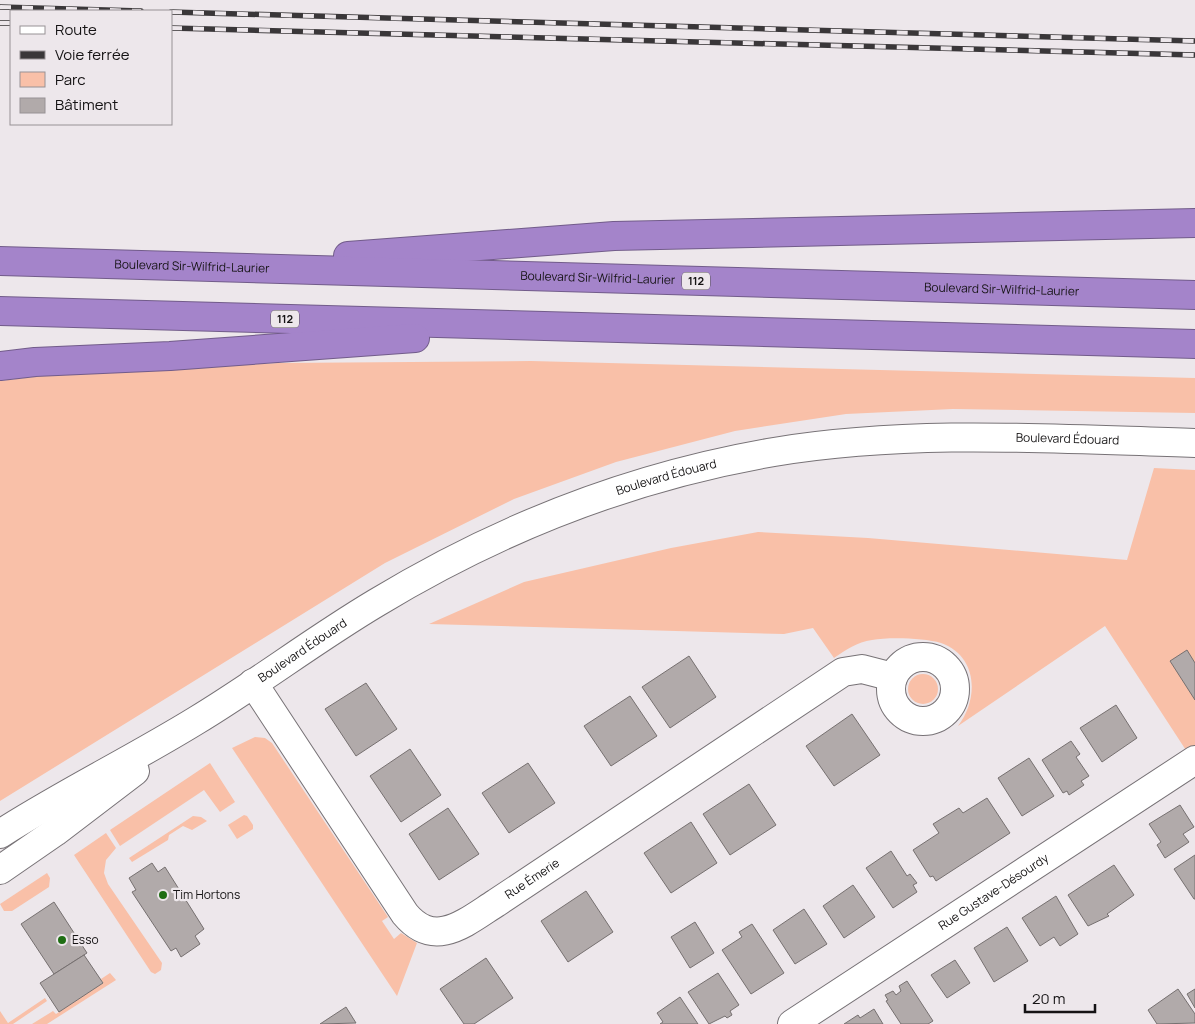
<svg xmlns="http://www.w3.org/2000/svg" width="1195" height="1024" viewBox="0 0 1195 1024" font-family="Manrope,sans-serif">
	<rect width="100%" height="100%" fill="#ede7eb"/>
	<g fill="#f9c0a8">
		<path d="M531,361L1195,378V413L953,409L846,414L735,431L616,462L514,499L385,563L0,801V381L49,375L279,363Z"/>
		<path d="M1154,468L1195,470V760L1193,761L1105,626L958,726C979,699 978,656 941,643C924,638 889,637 872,640C857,642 846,650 834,658L813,628L784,634L429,624L524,582L671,548L758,532L868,538L1127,560Z"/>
		<circle cx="923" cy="689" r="15"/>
		<path d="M255,737L265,738L272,743L388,917L382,921L394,939L401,933L417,943L397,996L232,748Z"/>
		<path d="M210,763L235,802L220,812L204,790L120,846L110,830Z"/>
		<path d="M244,815L247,816L253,825V829L237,839L228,825Z"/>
		<path d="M193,816L201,817L207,821L192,830L183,826L169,835L168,840L132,862L129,858Z"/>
		<path d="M106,833L116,848L106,860L104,873L108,884L162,963L161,970L155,974L151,972L74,855Z"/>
		<path d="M47,873L50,878L49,887L12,911H4L0,904Z"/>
		<path d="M110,973L116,980L47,1024H32L53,1011L56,1014L103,983L101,979Z"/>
		<path d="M45,998L47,1001L13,1024H0V1011L8,1023Z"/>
	</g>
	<g fill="#b1aaaa" stroke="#767070">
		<path d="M1187,650L1195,663V700L1170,661Z"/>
		<path d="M689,656L716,697L670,728L642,687Z"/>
		<path d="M366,683L397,729L356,756L325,709Z"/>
		<path d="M630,696L657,736L611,766L584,726Z"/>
		<path d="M1116,705L1137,738L1102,762L1080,728Z"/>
		<path d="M852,714L880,755L834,786L806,746Z"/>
		<path d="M1071,741L1080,754L1076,757L1089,776L1081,781L1084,785L1069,795L1067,791L1063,793L1042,760Z"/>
		<path d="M410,749L441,795L401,822L370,776Z"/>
		<path d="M1029,758L1054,796L1022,816L998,778Z"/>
		<path d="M528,763L555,803L509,833L482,793Z"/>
		<path d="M749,784L776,825L730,855L703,814Z"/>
		<path d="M987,798L1010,833L936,881L933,876L930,877L913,850L939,833L933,824L959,808L963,813Z"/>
		<path d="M1180,805L1194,827L1183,834L1189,842L1165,858L1157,845L1161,842L1149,824Z"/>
		<path d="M448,808L479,854L439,880L409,834Z"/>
		<path d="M691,822L717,863L671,893L644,853Z"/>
		<path d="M891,851L907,876L910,874L917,883L913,885L917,892L893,908L866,868Z"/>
		<path d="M1195,855V899H1194L1174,869Z"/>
		<path d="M152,863L158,872L165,867L204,929L195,936L200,944L181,957L176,948L171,951L132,892L136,890L129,878Z"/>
		<path d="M1114,865L1134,895L1107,914L1109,916L1088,926L1068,895Z"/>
		<path d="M853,885L875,917L844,938L823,906Z"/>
		<path d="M586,891L613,932L568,962L541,921Z"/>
		<path d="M1056,896L1078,934L1060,946L1054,937L1040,946L1022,918Z"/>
		<path d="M54,902L87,953L54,974L21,924Z"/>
		<path d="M804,909L827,944L795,964L773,930Z"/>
		<path d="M695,922L714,953L690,968L671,937Z"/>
		<path d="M752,924L784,973L751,994L722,950L742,937L739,932Z"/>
		<path d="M1007,927L1028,961L994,982L974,948Z"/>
		<path d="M84,955L103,983L59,1012L40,983Z"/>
		<path d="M486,958L513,998L474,1024H464L440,989Z"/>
		<path d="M955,960L970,983L947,998L931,975Z"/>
		<path d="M718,973L739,1005L730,1011L732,1015L727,1018L725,1016L709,1024L688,992Z"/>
		<path d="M907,981L933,1021L928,1024H901L886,1001L888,1000L885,995L893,991L896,995L901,991L899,986Z"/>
		<path d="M1178,989L1195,1014V1023L1157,1024L1148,1010Z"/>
		<path d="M1195,989V1008L1187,994Z"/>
		<path d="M680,997L698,1024H660L663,1022L657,1013Z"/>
		<path d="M346,1007L356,1023L320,1024Z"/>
		<path d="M874,1009L883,1024H844L858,1015L860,1018Z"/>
	</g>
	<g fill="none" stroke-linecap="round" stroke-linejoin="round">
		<g stroke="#777276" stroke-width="30">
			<g id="street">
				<circle cx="923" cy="689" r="32"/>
				<path id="s1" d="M253,683L405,914C435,950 466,922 496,903L843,672L862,669L893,677"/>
				<path id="s2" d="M792,1024L1195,760"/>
			</g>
		</g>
		<g stroke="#777276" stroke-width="30">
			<g id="secondary">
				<path id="s3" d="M0,834C64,793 132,760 197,720C258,683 314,640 376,603C498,529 633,476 774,452C913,429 1054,439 1195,443"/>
				<path d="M0,870L55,832L135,771"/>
			</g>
		</g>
		<g stroke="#725c8a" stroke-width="30">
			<g id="highway">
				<path d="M348,256L614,236L1195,223"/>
				<path id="s4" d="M0,261L1195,295"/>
				<path d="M0,311L1195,344"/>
				<path d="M0,366L35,362L170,356L415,338"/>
			</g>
		</g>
		<use href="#street" stroke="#fff" stroke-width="28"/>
		<use href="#secondary" stroke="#fff" stroke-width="28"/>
		<use href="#highway" stroke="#a484ca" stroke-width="28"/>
		<g stroke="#3a3739" stroke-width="5.5">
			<g id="rail">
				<path d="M0,7L141,11"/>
				<path d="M171,12L1195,41"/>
				<path d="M0,23H11"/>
				<path d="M171,28L1195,55"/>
			</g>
		</g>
		<use href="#rail" stroke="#ede7eb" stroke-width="4" stroke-dasharray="11" stroke-linecap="butt"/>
	</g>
	<g fill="#1f6e13" stroke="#ede7eb" stroke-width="2">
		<circle cx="163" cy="895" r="5"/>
		<circle cx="62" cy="940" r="5"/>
	</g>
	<g text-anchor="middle" stroke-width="4.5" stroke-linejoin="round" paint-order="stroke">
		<g fill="#ede7eb" stroke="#565354" stroke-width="1">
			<rect x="682" y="272.5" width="28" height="17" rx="4"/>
			<rect x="271" y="310.5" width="28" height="17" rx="4"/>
		</g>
		<g font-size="11" font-weight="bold" fill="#151314">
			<text x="696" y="285">112</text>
			<text x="285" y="323">112</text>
		</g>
		<g font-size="12" fill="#151314" stroke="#ede7eb">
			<text dy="4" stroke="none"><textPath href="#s4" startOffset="192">Boulevard Sir-Wilfrid-Laurier</textPath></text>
			<text dy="4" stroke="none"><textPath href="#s4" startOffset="598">Boulevard Sir-Wilfrid-Laurier</textPath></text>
			<text dy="4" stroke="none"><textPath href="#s4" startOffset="1002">Boulevard Sir-Wilfrid-Laurier</textPath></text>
			<text dy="4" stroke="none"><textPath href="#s3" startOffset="1164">Boulevard Édouard</textPath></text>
			<text dy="4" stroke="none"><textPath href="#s3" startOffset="759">Boulevard Édouard</textPath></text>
			<text dy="4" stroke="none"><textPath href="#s3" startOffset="354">Boulevard Édouard</textPath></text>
			<text dy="4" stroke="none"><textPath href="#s1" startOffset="424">Rue Émerie</textPath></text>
			<text dy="4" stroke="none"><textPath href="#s2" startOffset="241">Rue Gustave-Désourdy</textPath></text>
		</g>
		<g font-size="12" fill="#151314" stroke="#ede7eb" text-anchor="start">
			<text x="173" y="899">Tim Hortons</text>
			<text x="72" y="944">Esso</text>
		</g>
	</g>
	<rect x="10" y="10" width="162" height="115" fill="#ede7eb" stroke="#979295"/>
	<rect x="20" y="26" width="25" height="8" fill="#ffffff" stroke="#979295"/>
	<text x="55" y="35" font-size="15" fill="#151314">Route</text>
	<rect x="20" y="51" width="25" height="8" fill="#3a3739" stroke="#979295"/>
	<text x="55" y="60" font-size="15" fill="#151314">Voie ferrée</text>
	<rect x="20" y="72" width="25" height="15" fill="#f9c0a8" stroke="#979295"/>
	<text x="55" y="85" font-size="15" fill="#151314">Parc</text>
	<rect x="20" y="98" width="25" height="15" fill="#b1aaaa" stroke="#979295"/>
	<text x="55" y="110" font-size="15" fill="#151314">Bâtiment</text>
	<path d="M1025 1004v8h70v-8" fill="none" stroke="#151314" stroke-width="2.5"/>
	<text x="1032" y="1004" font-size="15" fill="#151314" stroke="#ede7eb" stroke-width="4" paint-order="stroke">20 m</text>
</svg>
